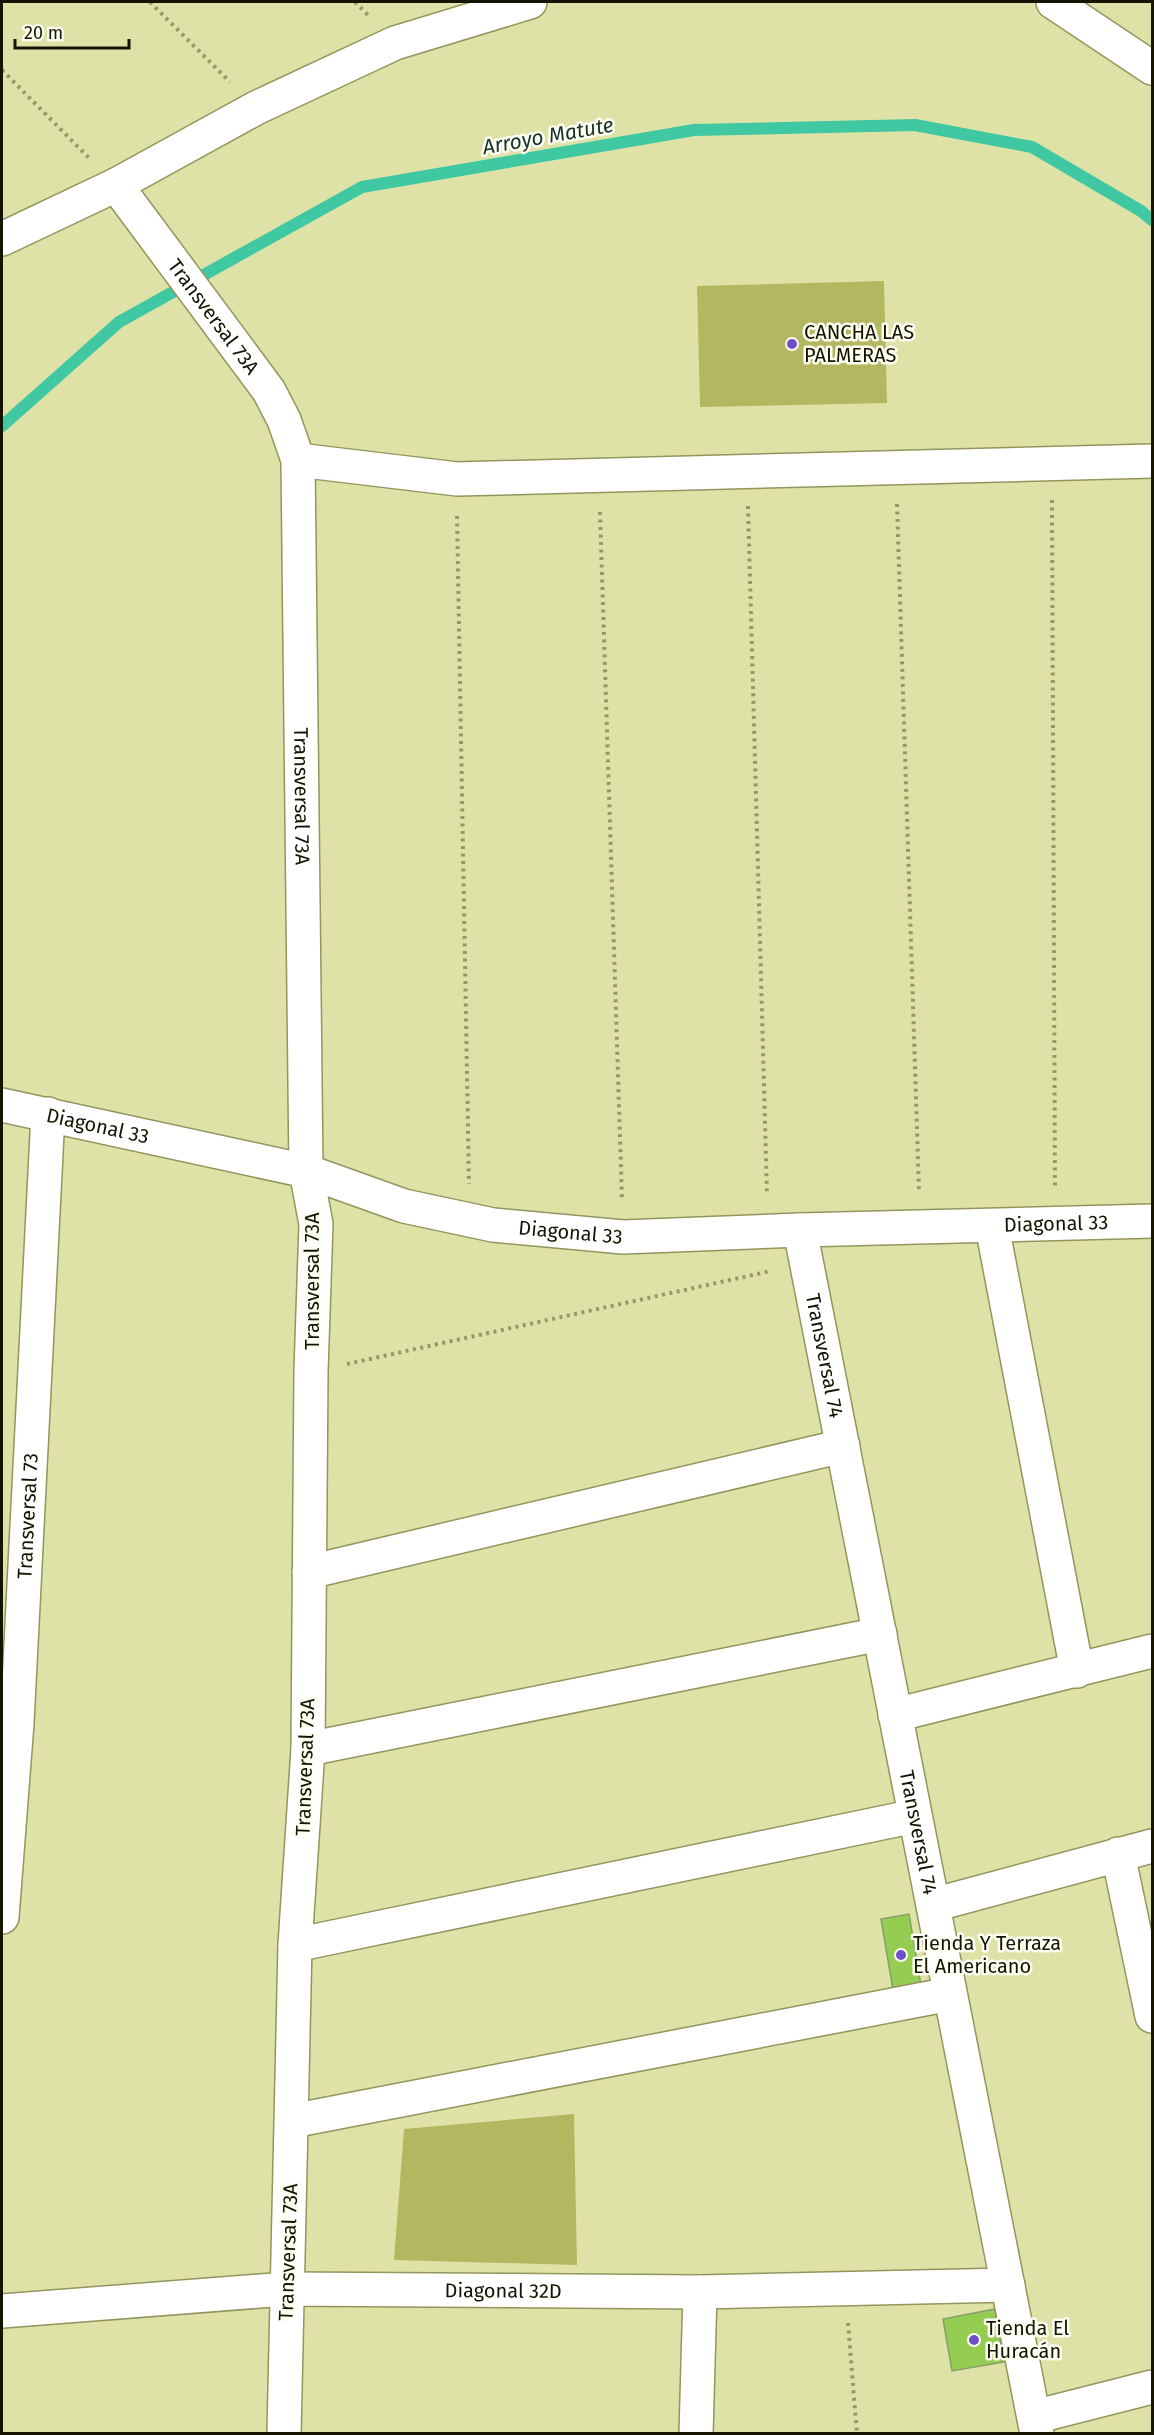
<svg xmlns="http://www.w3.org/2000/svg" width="1154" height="2435" viewBox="0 0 1154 2435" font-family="'Fira Sans',sans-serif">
	<rect width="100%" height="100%" fill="#dfe2a6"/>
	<g fill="#b5b760">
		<path d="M884,281L887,403L700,407L697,286Z"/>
		<path d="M574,2114L577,2265L394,2260L404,2129Z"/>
	</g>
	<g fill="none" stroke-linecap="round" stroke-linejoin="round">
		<path stroke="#3fc8a1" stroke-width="12" d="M2,426L119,322L362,187L694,130L915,125L1032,147L1141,211L1152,220"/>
	</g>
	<g fill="#95cc52" stroke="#859e6b" stroke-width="1.5">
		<path d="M909,1914L922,1991L894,1996L881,1919Z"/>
		<path d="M995,2309L1004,2362L952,2371L943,2319Z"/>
	</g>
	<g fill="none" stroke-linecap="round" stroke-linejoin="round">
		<g stroke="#93955d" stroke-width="36">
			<g id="minor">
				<path d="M1053,2L1152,68"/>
				<path id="s1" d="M116,185L269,391L284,420L298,460L306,1171L316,1224L311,1371L308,1749L295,1945L284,2434"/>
				<path d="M2,239L116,185L256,108L395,43L530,2"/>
				<path d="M298,460L457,479L1152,461"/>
				<path id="s2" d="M2,1105L306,1171L404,1206L493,1225L623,1237L800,1230L1152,1221"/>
				<path d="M992,1226L1077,1671"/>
				<path id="s3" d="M800,1230L1037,2434"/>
				<path d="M309,1572L843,1446"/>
				<path d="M895,1715L1152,1651"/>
				<path d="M308,1749L880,1634"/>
				<path d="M1118,1854L1152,2016"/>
				<path d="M933,1905L1152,1846"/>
				<path id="s4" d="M2,1917L17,1723L48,1114"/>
				<path d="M295,1945L915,1816"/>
				<path d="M292,2121L950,1994"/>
				<path id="s5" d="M2,2311L286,2289L700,2292L1008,2285"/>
				<path d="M1034,2417L1152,2387"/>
				<path d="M696,2434L700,2292"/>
			</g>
		</g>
		<g stroke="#96986b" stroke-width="4" stroke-dasharray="3 4.5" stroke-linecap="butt">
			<path d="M150,2L230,82"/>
			<path d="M355,2L370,17"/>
			<path d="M2,70L90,159"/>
			<path d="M1052,500L1055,1189"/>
			<path d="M897,504L919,1192"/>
			<path d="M748,506L767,1195"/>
			<path d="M600,512L622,1200"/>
			<path d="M457,516L469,1184"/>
			<path d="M347,1364L771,1271"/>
			<path d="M848,2323L857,2434"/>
		</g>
		<use href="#minor" stroke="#fff" stroke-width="33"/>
	</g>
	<g fill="#6e51ca" stroke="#fefff3" stroke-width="2">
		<circle cx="792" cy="344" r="6"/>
		<circle cx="901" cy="1955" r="6"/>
		<circle cx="974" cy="2340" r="6"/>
	</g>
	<g text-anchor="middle" stroke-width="5" stroke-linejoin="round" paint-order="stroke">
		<g font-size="20" fill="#141401" stroke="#fefff3">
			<text dy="7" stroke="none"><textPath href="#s1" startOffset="164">Transversal 73A</textPath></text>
			<text dy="7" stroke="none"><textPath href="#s1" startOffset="668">Transversal 73A</textPath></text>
			<text dy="7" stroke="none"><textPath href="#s2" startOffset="98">Diagonal 33</textPath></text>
			<text dy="7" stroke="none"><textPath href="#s2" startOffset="1070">Diagonal 33</textPath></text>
			<text dy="7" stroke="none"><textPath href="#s2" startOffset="584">Diagonal 33</textPath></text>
			<text transform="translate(312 1281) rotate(-90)" y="7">Transversal 73A</text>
			<text dy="7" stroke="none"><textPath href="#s3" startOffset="128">Transversal 74</textPath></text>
			<text dy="7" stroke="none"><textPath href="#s4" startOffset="402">Transversal 73</textPath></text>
			<text transform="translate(305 1767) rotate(-88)" y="7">Transversal 73A</text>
			<text dy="7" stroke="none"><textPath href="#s3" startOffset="614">Transversal 74</textPath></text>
			<text transform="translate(288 2252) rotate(-88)" y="7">Transversal 73A</text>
			<text dy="7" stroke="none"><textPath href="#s5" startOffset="502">Diagonal 32D</textPath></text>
		</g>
		<g font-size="20" fill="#141401" stroke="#fefff3" text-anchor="start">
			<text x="804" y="339">CANCHA LAS<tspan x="804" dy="23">PALMERAS</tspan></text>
			<text x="913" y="1950">Tienda Y Terraza<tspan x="913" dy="23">El Americano</tspan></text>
			<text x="986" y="2335">Tienda El<tspan x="986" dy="23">Huracán</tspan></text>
		</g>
		<g font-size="21" font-style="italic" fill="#17332a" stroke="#fefff3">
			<text transform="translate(548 136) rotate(-10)" y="7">Arroyo Matute</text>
		</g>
	</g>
	<rect width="1154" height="2435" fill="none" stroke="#141401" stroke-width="6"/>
	<path d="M15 39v9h114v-9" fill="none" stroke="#141401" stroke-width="3"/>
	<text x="24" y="39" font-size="18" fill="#141401" stroke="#fefff3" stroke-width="4.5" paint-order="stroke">20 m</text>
</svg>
